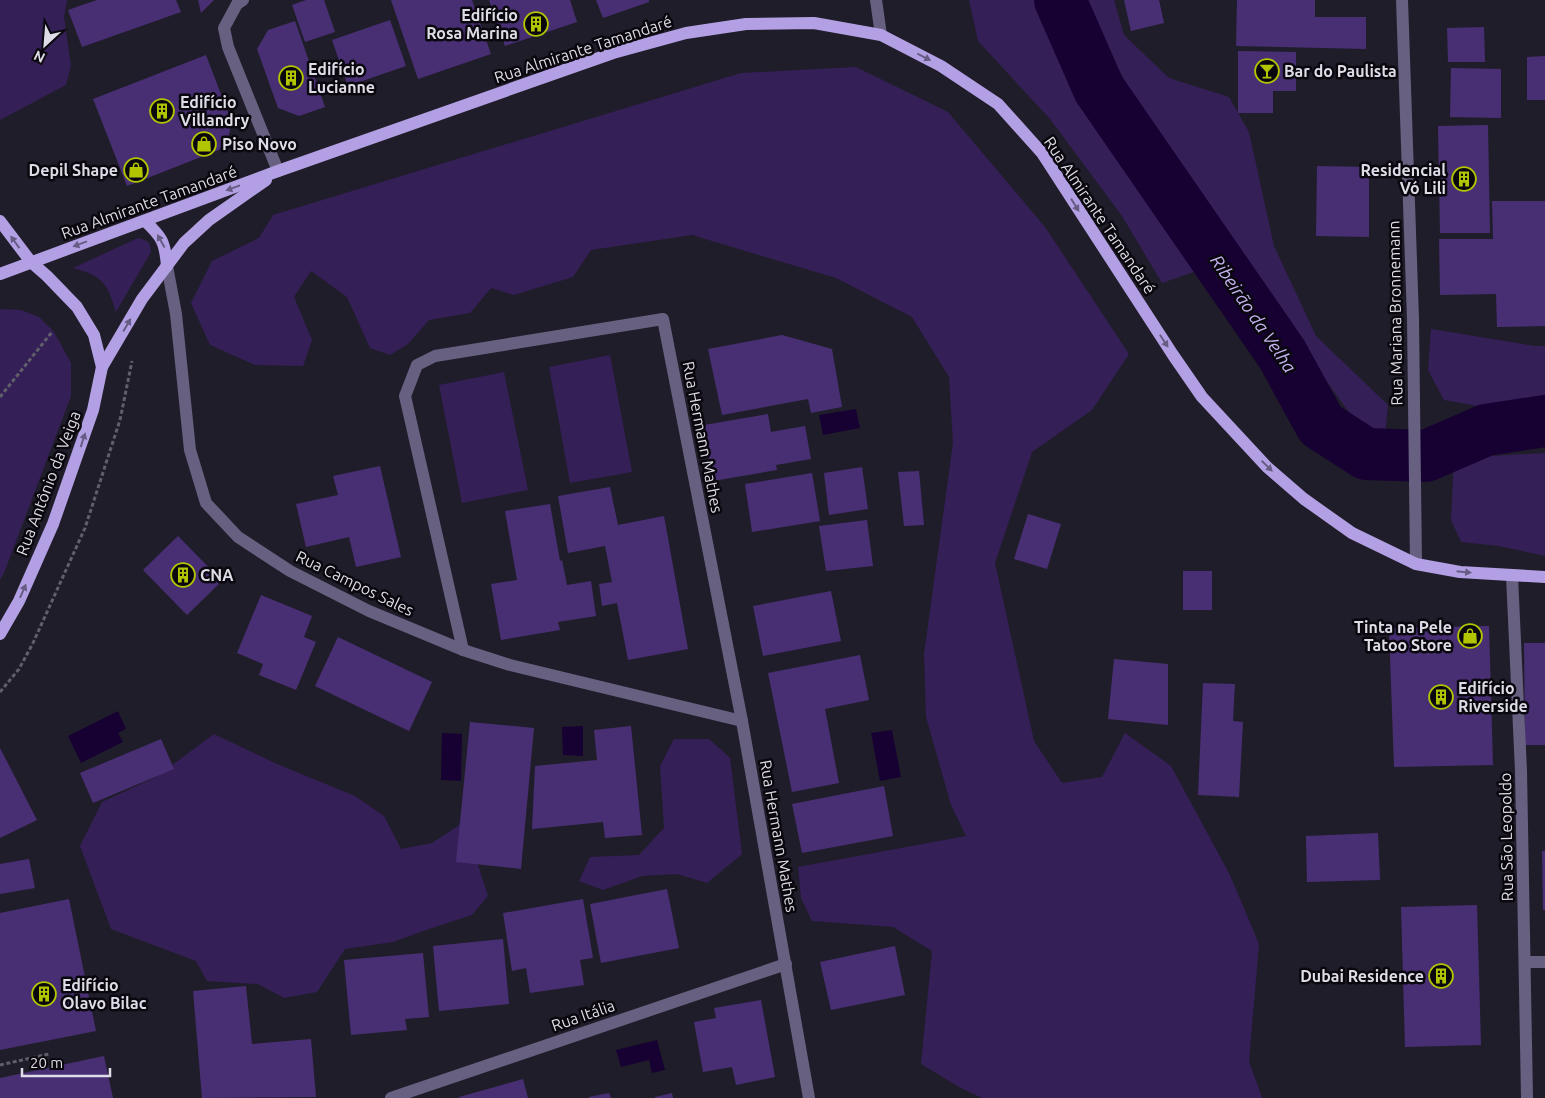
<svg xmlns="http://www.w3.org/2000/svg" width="1545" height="1098" viewBox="0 0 1545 1098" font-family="Ubuntu,sans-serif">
	<rect width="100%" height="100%" fill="#201d2a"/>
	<g fill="#341f57">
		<path d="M0,0H67L64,17L71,66L66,85L0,120Z"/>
		<path d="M969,0H1036L1133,180L1160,197L1208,267L1162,283L1122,216L1050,119L978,41Z"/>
		<path d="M1083,0H1114L1124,35L1169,78L1229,97L1249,132L1274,246L1316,336L1388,405L1385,435L1363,432L1259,287L1136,103Z"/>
		<path d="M856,67L948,112L1045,227L1129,354L1092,410L1032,452L995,563L1034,741L1062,783L1102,777L1125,733L1171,766L1230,875L1259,944L1249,1061L1262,1098H982L959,1087L921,1064L932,951L893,927L812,921L801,898L798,867L966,836L951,805L926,717L924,654L953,443L949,377L912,317L836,278L692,235L591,250L573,277L514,295L491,288L470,313L429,320L408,344L390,355L370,348L347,297L311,271L294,297L312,340L303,366L255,365L210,345L191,303L212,261L259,238L273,215L741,73Z"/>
		<path d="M138,238C147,240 151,242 151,252L116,312C107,283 103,276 73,268Z"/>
		<path d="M0,309L21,310L39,317L54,332L71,363V396L4,573L0,580Z"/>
		<path d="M1431,329L1535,346H1545V406L1489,408L1444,400L1428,370Z"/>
		<path d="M610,355L632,472L570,483L549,367Z"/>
		<path d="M504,372L528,490L462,503L439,385Z"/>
		<path d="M1545,453V556L1499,546L1461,542L1451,520L1454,458Z"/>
		<path d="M214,734L277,764L355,796L384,816L401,849L432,843L464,822L488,896L472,915L429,929L393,942L345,949L317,992L284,998L258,984L207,981L196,961L111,929L80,846L102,802L156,777Z"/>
		<path d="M674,739H709L730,758L742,854L707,883L677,874L642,876L603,890L579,881L590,857L639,855L664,828L660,766Z"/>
	</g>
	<g fill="#170133">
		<path d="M856,409L860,428L823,435L819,415Z"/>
		<path d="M118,711L126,729L118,733L123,742L81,763L68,736Z"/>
		<path d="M583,726V756L563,755L562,727Z"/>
		<path d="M892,730L901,777L880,781L871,733Z"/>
		<path d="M442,733L462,734L461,781L441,780Z"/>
		<path d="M657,1040L665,1070L652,1073L649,1060L621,1067L616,1050Z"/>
	</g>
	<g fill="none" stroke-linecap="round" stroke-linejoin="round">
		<path stroke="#170133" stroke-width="52" d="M1060,0L1099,89L1282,354L1321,425L1366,454L1426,456L1486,430L1545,421"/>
	</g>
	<g fill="#482f74">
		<path d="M97,0H176L181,12L82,47L68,10Z"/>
		<path d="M198,0H214L201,13Z"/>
		<path d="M306,0H324L335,32L305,42L292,5Z"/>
		<path d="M391,0H472L491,54L418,79Z"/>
		<path d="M489,0H570L577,22L505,46Z"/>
		<path d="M596,0H649V2L603,18Z"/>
		<path d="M1124,0H1159L1164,23L1131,31Z"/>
		<path d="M1237,0H1315V17H1366V49L1236,46Z"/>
		<path d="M390,20L406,66L348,86L332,40Z"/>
		<path d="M295,21L325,107L299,116L278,108L257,49L268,30Z"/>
		<path d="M1484,27L1485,62H1448L1447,28Z"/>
		<path d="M1238,51L1296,52V91H1273V113H1238Z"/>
		<path d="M206,55L232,123L228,138L219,150L127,186L93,99Z"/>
		<path d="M1545,56V100H1527V57Z"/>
		<path d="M1451,68L1501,69V118L1450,117Z"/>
		<path d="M1488,125L1490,233H1440L1438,126Z"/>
		<path d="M1317,166L1369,167V237L1316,236Z"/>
		<path d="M1492,201H1545V326L1497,327L1496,294L1440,295L1439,239H1493Z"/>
		<path d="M782,335L832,349L842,407L811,413L808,399L722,415L708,349Z"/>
		<path d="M768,414L771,432L805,426L811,459L776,465L777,470L713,481L704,425Z"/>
		<path d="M380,466L401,557L356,567L349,537L306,547L296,504L338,495L333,476Z"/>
		<path d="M862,467L868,509L829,515L824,473Z"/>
		<path d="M919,471L924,525L904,526L898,472Z"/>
		<path d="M812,473L820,521L752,532L745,484Z"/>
		<path d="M610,487L618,525L664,516L688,649L628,660L617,603L602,606L599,584L612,582L605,546L568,553L558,496Z"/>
		<path d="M550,504L560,561L562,560L567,585L591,581L596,616L558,622L560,630L501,640L491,584L517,580L505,511Z"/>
		<path d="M1028,514L1061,524L1047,569L1014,559Z"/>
		<path d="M867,520L873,566L826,571L819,526Z"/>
		<path d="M178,536L222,581L187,615L143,570Z"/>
		<rect x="1183" y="571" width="29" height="39"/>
		<path d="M831,591L841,641L763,656L753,606Z"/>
		<path d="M261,595L312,616L304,637L316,642L296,690L259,675L263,664L237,653Z"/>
		<path d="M1489,626L1493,765L1394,767L1389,628Z"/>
		<path d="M338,637L432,682L409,731L315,686Z"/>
		<path d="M1524,643H1545V745H1525Z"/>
		<path d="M860,655L869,700L825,709L839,783L792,792L768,673Z"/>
		<path d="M1114,659L1168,664V725L1108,719Z"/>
		<path d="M1203,683L1235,684L1233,721L1243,722L1239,797L1198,795Z"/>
		<path d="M470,722L534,728L521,869L456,862Z"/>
		<path d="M631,726L642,835L605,838L603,822L532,829L535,766L597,760L594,730Z"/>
		<path d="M161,739L174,769L93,803L80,773Z"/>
		<path d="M0,748L37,820L0,838Z"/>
		<path d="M884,786L893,836L802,853L792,804Z"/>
		<path d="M1378,833L1380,880L1307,882L1306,836Z"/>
		<path d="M1542,851H1545V910H1543Z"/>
		<path d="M29,859L35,888L0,894V864Z"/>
		<path d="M667,889L679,948L601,963L590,904Z"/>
		<path d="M69,899L96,1031L0,1050V913Z"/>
		<path d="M583,899L593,958L580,960L584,985L530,993L526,968L512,971L503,913Z"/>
		<path d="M1477,905L1481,1045L1405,1047L1401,907Z"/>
		<path d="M503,939L509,1004L439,1011L433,946Z"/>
		<path d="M895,946L905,995L831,1010L820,962Z"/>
		<path d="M423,953L429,1017L405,1019L407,1030L351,1035L344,960Z"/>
		<path d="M246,986L252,1044L311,1039L316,1097L202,1098L193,991Z"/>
		<path d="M761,1000L775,1077L736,1085L732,1067L703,1072L694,1022L716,1018L714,1008Z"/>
		<path d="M104,1056L113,1098H0V1078Z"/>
		<path d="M523,1079L528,1098H459V1097Z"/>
		<path d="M609,1093L611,1098H589V1097Z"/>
		<path d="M672,1093L673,1098H655V1097Z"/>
	</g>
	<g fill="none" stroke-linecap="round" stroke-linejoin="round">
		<g stroke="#615f6b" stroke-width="3" stroke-dasharray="4 2.5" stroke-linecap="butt">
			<path d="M0,397L52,332"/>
			<path d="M0,692L19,669L33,643L85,528L120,420L132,361"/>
			<path d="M0,1065L49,1054"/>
		</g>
		<g stroke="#686080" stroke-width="12">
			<path d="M243,0L237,4L224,28L228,47L278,171"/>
			<path d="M876,0L881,35"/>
			<path d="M1402,0L1413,319L1416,564"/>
			<path d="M167,266L176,314L190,450L206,503L238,537L290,571L369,611L463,650L510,665L742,721"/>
			<path d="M1512,576L1521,771L1527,1098"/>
			<path d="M463,650L405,396L417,365L435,356L663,319L742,721L809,1098"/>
			<path d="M1525,962H1545"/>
			<path d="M391,1098L786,964"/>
		</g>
		<g stroke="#b3a0e4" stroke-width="12">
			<path d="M0,221L31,262L47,276L77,307L94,335L102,367"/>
			<path d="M145,221C162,237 165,242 167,266"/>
			<path d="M0,274L278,171L613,53L686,33L746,24L814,23L881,35L941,66L998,104L1042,153L1173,355L1202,397L1267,467L1304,499L1352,533L1416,564L1460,572L1545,577"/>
			<path d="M0,634L19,601L53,524L93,410L102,367L142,299L184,243L209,220L266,180"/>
		</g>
	</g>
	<defs><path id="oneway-solid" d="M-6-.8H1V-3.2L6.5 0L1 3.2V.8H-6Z" transform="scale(1.25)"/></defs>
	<g fill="#675c84">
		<use href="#oneway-solid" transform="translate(924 57) rotate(27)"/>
		<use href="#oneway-solid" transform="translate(233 188) rotate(160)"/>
		<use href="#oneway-solid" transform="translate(1075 205) rotate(58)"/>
		<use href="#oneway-solid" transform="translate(161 241) rotate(-119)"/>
		<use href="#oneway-solid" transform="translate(15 242) rotate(-126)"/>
		<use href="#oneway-solid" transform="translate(80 244) rotate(160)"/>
		<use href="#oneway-solid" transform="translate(127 325) rotate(-60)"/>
		<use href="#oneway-solid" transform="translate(1164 341) rotate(57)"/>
		<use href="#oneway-solid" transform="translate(83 440) rotate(-72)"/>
		<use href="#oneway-solid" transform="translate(1267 466) rotate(44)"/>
		<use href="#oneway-solid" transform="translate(1464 572) rotate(6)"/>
		<use href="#oneway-solid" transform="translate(23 591) rotate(-66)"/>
	</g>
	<defs>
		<g id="building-ring" transform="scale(1.25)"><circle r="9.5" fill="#0a080e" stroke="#b1c500" stroke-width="1.5"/><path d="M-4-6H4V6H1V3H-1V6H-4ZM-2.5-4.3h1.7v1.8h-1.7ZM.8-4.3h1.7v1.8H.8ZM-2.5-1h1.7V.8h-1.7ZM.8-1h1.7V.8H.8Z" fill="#b1c500"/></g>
		<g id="bar-ring" transform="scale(1.25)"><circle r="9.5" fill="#0a080e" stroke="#b1c500" stroke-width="1.5"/><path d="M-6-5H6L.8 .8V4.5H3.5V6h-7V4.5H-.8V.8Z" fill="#b1c500"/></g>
		<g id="shop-ring" transform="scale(1.25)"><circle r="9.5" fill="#0a080e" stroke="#b1c500" stroke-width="1.5"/><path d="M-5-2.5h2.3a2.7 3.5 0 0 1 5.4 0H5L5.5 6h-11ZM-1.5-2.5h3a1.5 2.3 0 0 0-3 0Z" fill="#b1c500"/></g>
	</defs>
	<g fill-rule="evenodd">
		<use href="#building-ring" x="536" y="24"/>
		<use href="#bar-ring" x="1267" y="71"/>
		<use href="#building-ring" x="291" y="78"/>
		<use href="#building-ring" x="162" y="111"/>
		<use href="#shop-ring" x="204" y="144"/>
		<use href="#shop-ring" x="136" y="170"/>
		<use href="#building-ring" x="1464" y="179"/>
		<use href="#building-ring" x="183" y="575"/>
		<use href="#shop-ring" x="1470" y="636"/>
		<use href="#building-ring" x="1441" y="697"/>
		<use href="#building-ring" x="1441" y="976"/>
		<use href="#building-ring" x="44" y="994"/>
	</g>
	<g text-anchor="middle" stroke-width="5" stroke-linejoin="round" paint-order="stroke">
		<g font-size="16" font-weight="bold" fill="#dedce6" stroke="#0a080e" text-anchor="start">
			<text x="518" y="21" text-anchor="end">Edifício<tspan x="518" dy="18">Rosa Marina</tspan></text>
			<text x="308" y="75">Edifício<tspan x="308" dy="18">Lucianne</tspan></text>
			<text x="1284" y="77">Bar do Paulista</text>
			<text x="180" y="108">Edifício<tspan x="180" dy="18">Villandry</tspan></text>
			<text x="222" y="150">Piso Novo</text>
			<text x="118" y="176" text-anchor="end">Depil Shape</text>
			<text x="1446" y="176" text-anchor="end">Residencial<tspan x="1446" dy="18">Vó Lili</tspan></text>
			<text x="200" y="581">CNA</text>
			<text x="1452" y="633" text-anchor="end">Tinta na Pele<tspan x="1452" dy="18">Tatoo Store</tspan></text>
			<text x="1458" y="694">Edifício<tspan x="1458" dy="18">Riverside</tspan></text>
			<text x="1424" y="982" text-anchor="end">Dubai Residence</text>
			<text x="62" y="991">Edifício<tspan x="62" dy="18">Olavo Bilac</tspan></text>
		</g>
		<g font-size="16" fill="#dedce6" stroke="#0a080e">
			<text transform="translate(583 49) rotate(-18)" y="6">Rua Almirante Tamandaré</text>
			<text transform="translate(149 202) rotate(-20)" y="6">Rua Almirante Tamandaré</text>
			<text transform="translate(1100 215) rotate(56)" y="6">Rua Almirante Tamandaré</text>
			<text transform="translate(1395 313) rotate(-91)" y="6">Rua Mariana Bronnemann</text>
			<text transform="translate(703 437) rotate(79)" y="6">Rua Hermann Mathes</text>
			<text transform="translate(48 483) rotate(-69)" y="6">Rua Antônio da Veiga</text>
			<text transform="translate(355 583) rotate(26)" y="6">Rua Campos Sales</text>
			<text transform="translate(779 836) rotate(80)" y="6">Rua Hermann Mathes</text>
			<text transform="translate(1506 837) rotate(-91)" y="6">Rua São Leopoldo</text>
			<text transform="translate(583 1015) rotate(-19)" y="6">Rua Itália</text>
		</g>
		<g font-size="18" font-style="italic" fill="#c5b4f1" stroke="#0a080e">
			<text transform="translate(1253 314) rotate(56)" y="6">Ribeirão da Velha</text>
		</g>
	</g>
	<g transform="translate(45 45) rotate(206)" stroke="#0a080e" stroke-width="4" paint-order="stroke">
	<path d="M0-4L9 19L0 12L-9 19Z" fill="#dedce6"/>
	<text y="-8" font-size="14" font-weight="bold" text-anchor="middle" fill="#dedce6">N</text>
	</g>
	<path d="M22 1068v8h88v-8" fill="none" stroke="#dedce6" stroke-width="2.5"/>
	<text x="30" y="1068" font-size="15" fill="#dedce6" stroke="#0a080e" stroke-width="4" paint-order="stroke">20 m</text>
</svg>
